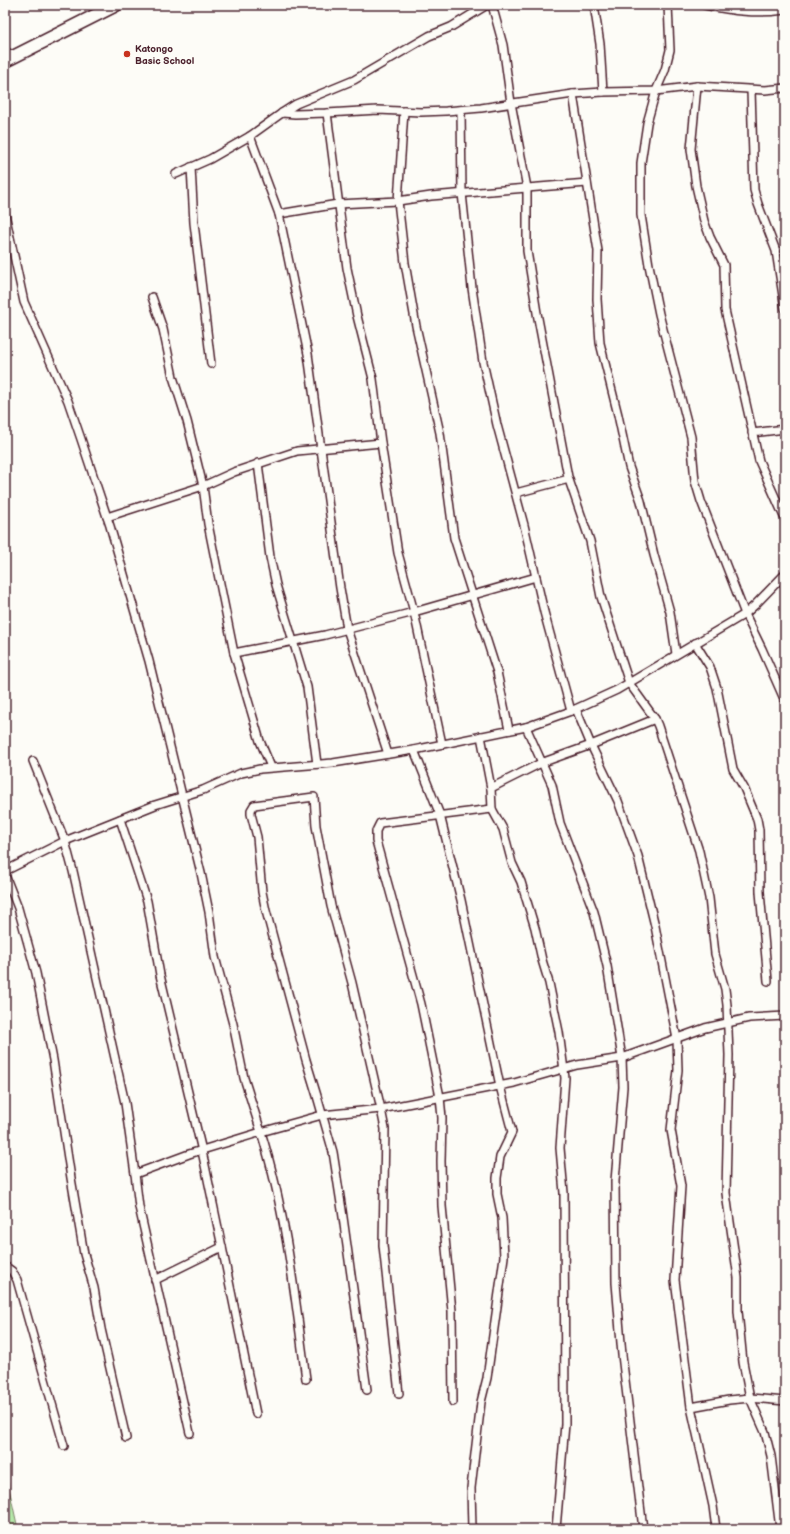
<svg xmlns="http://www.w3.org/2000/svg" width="790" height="1534" viewBox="0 0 790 1534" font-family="'Balsamiq Sans',sans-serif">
	<rect width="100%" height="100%" fill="#fdfcf7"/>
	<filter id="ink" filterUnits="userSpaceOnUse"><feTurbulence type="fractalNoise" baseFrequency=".025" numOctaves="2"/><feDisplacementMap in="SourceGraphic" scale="8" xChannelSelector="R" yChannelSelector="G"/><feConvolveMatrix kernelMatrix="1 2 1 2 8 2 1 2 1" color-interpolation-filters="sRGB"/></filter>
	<g filter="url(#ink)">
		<path fill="#b3e6a7" stroke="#7e8269" d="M5,1469V1470L18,1529H5Z"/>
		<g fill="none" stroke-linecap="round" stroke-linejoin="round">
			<g stroke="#4a1f2b" stroke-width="10">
				<g id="minor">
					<path d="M492,5L503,45L511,103L527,188V251L537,313L568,477L590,541L601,597L629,683L655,719L658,726L699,851L709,898L715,954L725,989L727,1005L729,1055L726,1193L728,1208L738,1278V1311L743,1362L750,1398L765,1432L771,1456L780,1529"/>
					<path d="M594,5L600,44L603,92"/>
					<path d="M668,5L670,50L665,70L656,91L647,123L641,163V215L649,265L659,314L691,437L695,481L701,501L745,614L762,649L785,701"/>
					<path d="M705,5C733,11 756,14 785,10"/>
					<path d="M5,51L14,56"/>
					<path d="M697,86L691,149L696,186L704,221L710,237L724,265L725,310L759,461L785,519"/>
					<path d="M751,90L754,190L758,204L776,251L785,309"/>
					<path d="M573,94L598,251L597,299L600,343L618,415L629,467L641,501L654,555L670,612L676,654"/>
					<path d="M461,110L462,193L472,288L483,362L497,425L524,525L544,612L571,711"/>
					<path d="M404,111L398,201L405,263L416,326L440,433L454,538L497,672L509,730"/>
					<path d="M282,113L295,114L327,113L378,110L421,112L446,111L481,108L573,94L603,92L656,91L697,86L765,90L785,88"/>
					<path d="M327,113L347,268L357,316L373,379L381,443L398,553L414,612L536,577"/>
					<path d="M250,136L279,214"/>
					<path d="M191,167L194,223L211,364"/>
					<path d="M176,174L210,159L250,136L282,113L296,104L354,80L429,36L451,27L487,5"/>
					<path d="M5,214L24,302L68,401L81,439L110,526L149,661L201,873L209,912L215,957L233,1024L244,1078L261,1132L189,1154L135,1174L125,1103L73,871L65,841L33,761"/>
					<path d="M152,297L163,329L173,377L187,421L203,486L208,524L234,653"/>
					<path d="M752,433L785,429"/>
					<path d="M258,463L270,557L276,585L307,687L317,764"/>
					<path d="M516,493L569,479"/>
					<path d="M107,517L203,486L234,472L297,451L381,443"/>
					<path d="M695,643L710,667L717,688L733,769L744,788L757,819L759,830L760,892L768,981"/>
					<path d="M576,709L591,745L618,801L638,856L655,926L677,1039L678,1070L671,1130L681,1186L675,1280L691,1407L729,1400L750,1398L785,1401"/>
					<path d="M526,727L552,785L560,823L594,912L607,966L622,1058L623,1087L615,1181L616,1283L622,1355L643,1529"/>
					<path d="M481,736L491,788"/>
					<path d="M414,750L440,815L461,900L500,1086L512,1132L500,1157L497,1178V1194L502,1218L504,1257L487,1378L481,1402L471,1488L472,1529"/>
					<path d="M388,754L347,629L340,588L308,354L279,214L338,204L398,201L431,196L587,183"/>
					<path d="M271,767L260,741L234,653L325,635L414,612L442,744"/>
					<path d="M120,819L147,901L160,975L202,1151L222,1247L155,1280"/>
					<path d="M5,871L65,841L155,805L203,790L241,773L260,769L333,763L414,750L526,727L571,711L617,690L745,614L755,605L785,574"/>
					<path d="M5,875L18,908L36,973L53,1060L71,1178L84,1254L94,1288L101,1329L126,1438"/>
					<path d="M135,1174L139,1207L190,1433"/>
					<path d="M222,1247L256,1414"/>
					<path d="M5,1266L12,1271L17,1280L64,1446"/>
					<path d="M306,1379C295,1296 286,1212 261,1132L322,1115L381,1109L352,983L331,906L316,826L314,797L254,805L251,810V814L257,837L262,892L266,911L306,1060L317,1096L333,1152L342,1210L367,1390"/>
					<path d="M399,1394L383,1245L385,1129L381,1109L514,1083L577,1065L622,1058L705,1028L749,1018L785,1016"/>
					<path d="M453,1402L452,1311L442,1206L441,1161L442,1118L440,1097L421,1004L376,841V831L380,823L492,809"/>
					<path d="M691,1407L713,1506L716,1529"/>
					<path d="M556,1529L565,1424L564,1193L560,1148L565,1078L559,1032L549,983L542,960L535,928L521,882L512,863L503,829L492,809L491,788L541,763L591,745L655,719"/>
				</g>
			</g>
			<g stroke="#4a1f2b" stroke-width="15">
				<path id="primary" d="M5,61L116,5"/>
			</g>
			<use href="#minor" stroke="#fdfcf7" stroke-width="7"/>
			<use href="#primary" stroke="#fdfcf7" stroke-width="12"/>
		</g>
	</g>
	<circle fill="#c8321e" stroke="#fdfcf7" stroke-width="1.5" cx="127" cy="54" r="4"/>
	<g text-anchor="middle" stroke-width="3" stroke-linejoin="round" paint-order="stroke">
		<g font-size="10" font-weight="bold" fill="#4a1f2b" stroke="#fdfcf7" text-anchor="start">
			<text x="135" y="52">Katongo<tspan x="135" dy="12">Basic School</tspan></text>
		</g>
	</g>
	<rect width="790" height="1534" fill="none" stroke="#fdfcf7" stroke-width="20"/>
	<rect x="10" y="10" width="770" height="1514" fill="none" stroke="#4a1f2b" stroke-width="1.5" filter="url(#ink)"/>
</svg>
